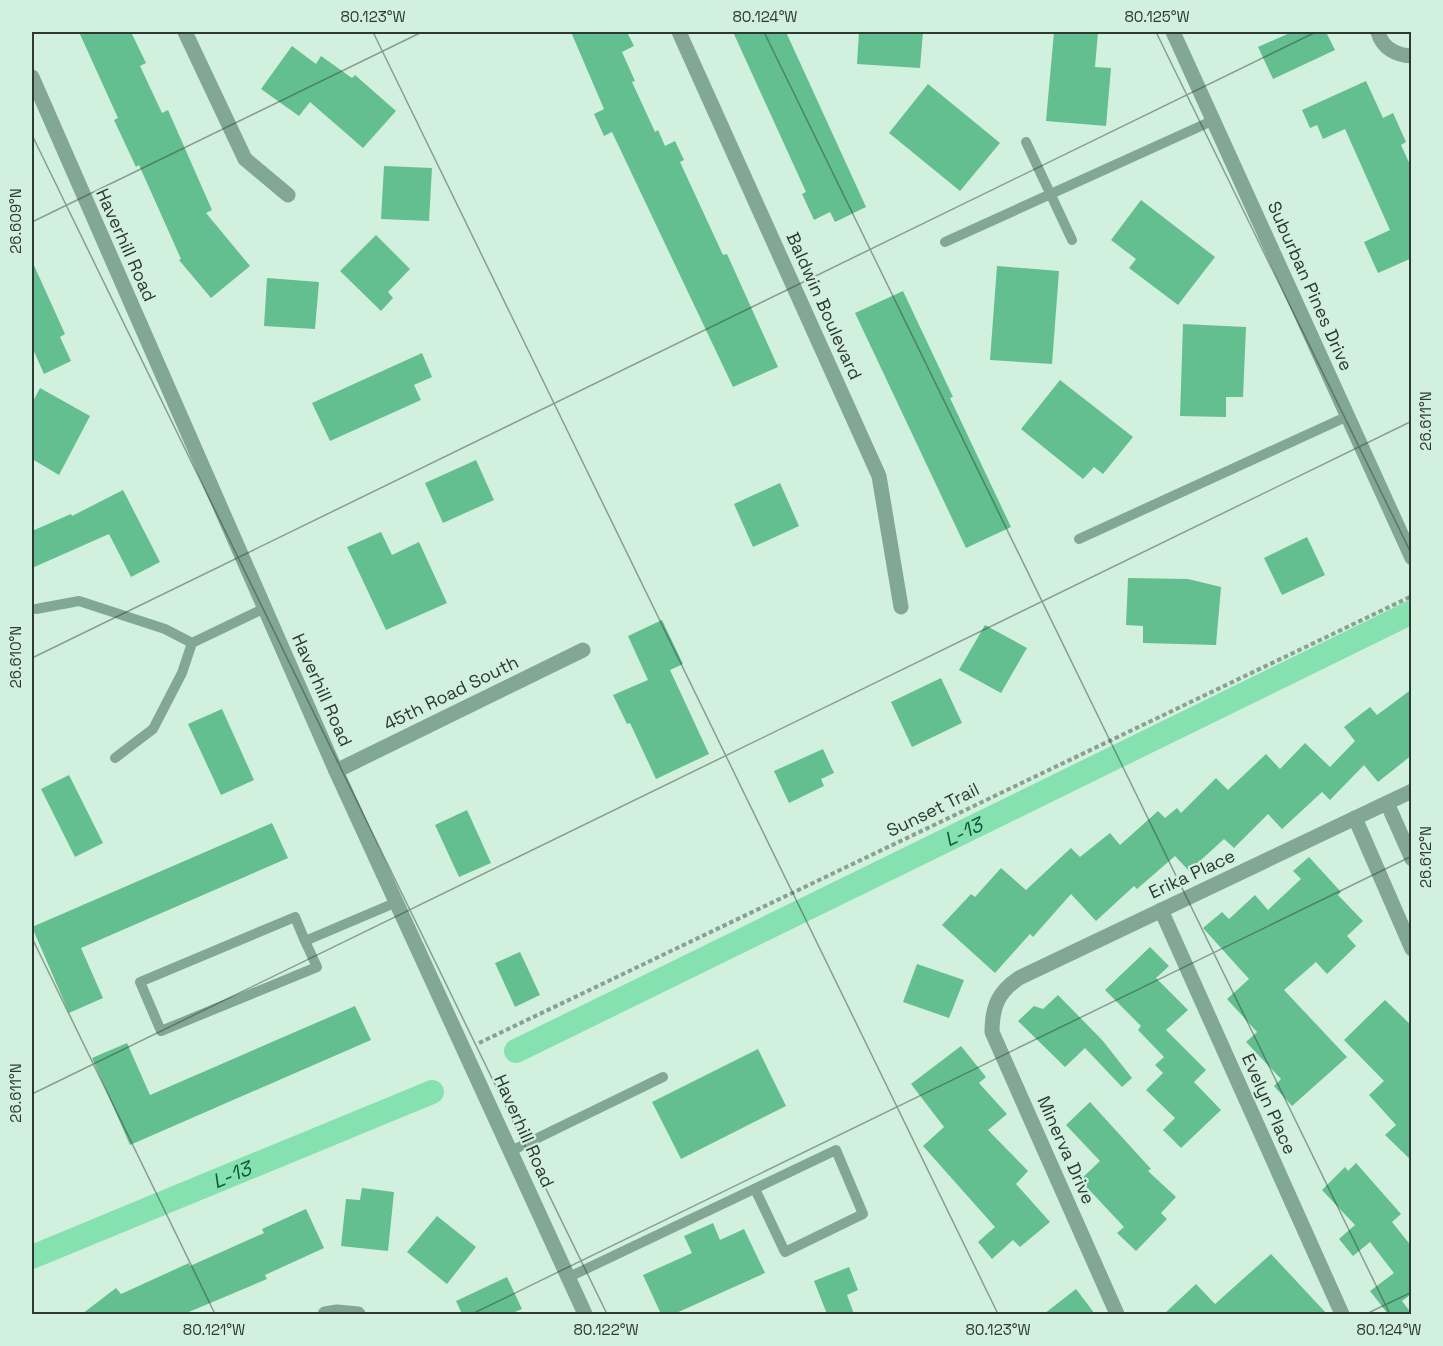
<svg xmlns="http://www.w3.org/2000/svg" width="1443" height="1346" viewBox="0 0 1443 1346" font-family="'Space Grotesk',sans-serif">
	<rect width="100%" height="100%" fill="#d2f0de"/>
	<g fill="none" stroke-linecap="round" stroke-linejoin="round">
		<g stroke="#85e1b0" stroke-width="24">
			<path id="s1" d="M516,1051L1412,612"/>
			<path id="s2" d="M32,1257L432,1092"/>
		</g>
	</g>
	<g fill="#63bf90">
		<path d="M79,32H131L146,63L140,66L162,113L168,110L212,210L206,213L250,266L211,298L179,260L181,259L139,165L136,167L114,120L118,118Z"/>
		<path d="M571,32H627L634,46L622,52L635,81L632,82L655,132L658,130L665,146L675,141L684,160L680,162L723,255L727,254L778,367L733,387L612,132L604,136L594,114L604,109Z"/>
		<path d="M733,32H786L866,207L835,222L830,212L814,220L802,194L806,192Z"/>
		<path d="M859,32H923L920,68L857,64Z"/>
		<path d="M1054,32H1098L1095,67L1111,68L1106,126L1046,121Z"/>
		<path d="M1292,32H1326L1335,50L1273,79L1258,47Z"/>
		<path d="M292,46L316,64L321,56L352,78L355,75L396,111L363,148L310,102L299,116L261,89Z"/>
		<path d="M1366,81L1383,118L1393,113L1406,142L1401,145L1412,169V258L1378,273L1364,242L1390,230L1345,129L1323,139L1317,125L1310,128L1302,110Z"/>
		<path d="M928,84L1000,143L960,191L889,133Z"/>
		<path d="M384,166L432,168L429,221L381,219Z"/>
		<path d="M1141,200L1215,257L1178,305L1129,268L1136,259L1111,240Z"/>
		<path d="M376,235L410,269L388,292L393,298L381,311L340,271Z"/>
		<path d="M32,261L65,334L60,337L71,361L44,374L32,347Z"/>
		<path d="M997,266L1059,271L1052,364L990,360Z"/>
		<path d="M267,278L319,282L315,329L264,326Z"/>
		<path d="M903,291L953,397L950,398L1011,527L966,548L855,313Z"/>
		<path d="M1183,324L1246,327L1243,397H1226V417L1180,416Z"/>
		<path d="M422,353L432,377L414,385L421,400L330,441L312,403Z"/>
		<path d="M1060,380L1133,437L1103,474L1094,467L1083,479L1021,429Z"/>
		<path d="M40,388L90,416L59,475L32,459V403Z"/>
		<path d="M476,460L494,500L443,523L425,483Z"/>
		<path d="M780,483L799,526L753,547L734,504Z"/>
		<path d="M123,490L160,562L131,577L109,534L32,568V531L71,514L72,516Z"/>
		<path d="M381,532L392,555L419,542L447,603L386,630L347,547Z"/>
		<path d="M1307,537L1325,575L1282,595L1264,558Z"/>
		<path d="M1128,578L1188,579L1221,587L1216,645L1143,643V626L1126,625Z"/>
		<path d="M662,620L683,664L670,670L709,754L656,779L630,723L627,724L613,695L648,680L628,636Z"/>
		<path d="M985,625L1027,648L1001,693L959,670Z"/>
		<path d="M941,678L962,723L912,747L891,702Z"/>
		<path d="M1412,689V755L1378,782L1364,765L1330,800L1322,792L1282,829L1268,814L1234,848L1224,839L1189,871L1175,856L1137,889L1134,886L1096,921L1071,894L1033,937L1030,934L995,973L942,925L971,894L975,897L1001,868L1026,890L1071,848L1080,857L1110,833L1120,845L1158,811L1165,818L1177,808L1181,813L1216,778L1228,790L1266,754L1280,769L1305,743L1330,767L1355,741L1344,727L1370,707L1377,715Z"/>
		<path d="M222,709L254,780L221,795L188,724Z"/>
		<path d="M823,749L834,773L821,779L824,786L789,803L774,771Z"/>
		<path d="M69,775L103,843L75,857L41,789Z"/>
		<path d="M467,810L491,863L459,877L435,825Z"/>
		<path d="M272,823L288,858L81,948L103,998L69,1013L32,927Z"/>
		<path d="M1309,857L1341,892L1338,895L1363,921L1347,936L1356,946L1327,974L1316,962L1284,990L1347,1057L1292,1106L1274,1086L1281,1079L1246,1042L1257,1032L1227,999L1249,979L1203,928L1222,912L1229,919L1255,895L1268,910L1301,879L1293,871Z"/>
		<path d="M1150,947L1169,966L1156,978L1188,1010L1166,1030L1206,1070L1194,1082L1221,1110L1181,1148L1163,1130L1175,1118L1146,1090L1163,1073L1155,1065L1164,1057L1138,1030L1141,1026L1105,990Z"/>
		<path d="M520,952L540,995L515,1007L495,963Z"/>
		<path d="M917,964L964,980L949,1018L903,1002Z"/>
		<path d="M1058,995L1103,1041L1132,1078L1122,1087L1085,1048L1065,1067L1018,1021L1034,1006L1043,1009Z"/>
		<path d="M1385,1000L1412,1026V1161L1385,1135L1396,1125L1369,1095L1384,1081L1344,1040Z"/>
		<path d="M355,1006L371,1040L130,1145L92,1058L127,1043L150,1095Z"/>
		<path d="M961,1046L986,1077L979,1083L1007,1114L988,1130L1028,1171L1016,1184L1050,1222L1020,1247L1013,1240L992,1259L978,1242L995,1227L923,1146L944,1127L911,1084Z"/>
		<path d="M758,1049L786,1106L681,1159L652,1102Z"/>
		<path d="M1090,1102L1151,1169L1148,1171L1176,1197L1161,1213L1167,1219L1136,1251L1117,1233L1124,1227L1080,1180L1100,1161L1066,1125Z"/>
		<path d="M1356,1163L1401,1214L1392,1222L1412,1247V1297L1410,1295L1402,1301L1412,1314H1388L1370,1291L1394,1273L1370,1242L1353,1256L1339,1239L1355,1225L1322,1190L1345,1167L1348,1171Z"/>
		<path d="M362,1188L394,1192L388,1251L341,1246L346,1199L360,1200Z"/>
		<path d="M306,1209L324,1248L265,1275L267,1279L184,1314H82L116,1288L121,1294L189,1263L190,1266L264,1233L262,1229Z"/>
		<path d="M437,1216L476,1247L447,1284L407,1252Z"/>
		<path d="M713,1223L720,1240L744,1229L765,1273L674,1314H661L643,1275L692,1253L684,1236Z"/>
		<path d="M1271,1254L1327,1314H1164L1196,1284L1215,1304Z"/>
		<path d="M849,1267L858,1290L847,1295L854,1314H827L814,1281Z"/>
		<path d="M507,1277L522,1309L510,1314H462L456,1301Z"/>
		<path d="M1076,1289L1095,1314H1044Z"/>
	</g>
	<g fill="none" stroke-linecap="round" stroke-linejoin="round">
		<path stroke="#8aa092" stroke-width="4" stroke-dasharray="4.5 3" stroke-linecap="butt" d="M479,1043L1412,596"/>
		<g stroke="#82a792" stroke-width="10">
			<path d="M1026,142L1072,240"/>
			<path d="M945,242L1214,120"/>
			<path d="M1079,539L1348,416"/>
			<path d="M36,609L79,601L165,629L192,643L265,608"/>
			<path d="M115,758L153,729L182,673L192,643"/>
			<path d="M305,941L317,967L161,1031L140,982L295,917L305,941L397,902"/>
			<path d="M511,1151L663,1077"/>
			<path d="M569,1277L836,1150L863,1214L785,1252L755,1189"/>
		</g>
		<g stroke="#82a792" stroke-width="15">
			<path d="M185,32L245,159L288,195"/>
			<path d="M679,32L879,476L901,607"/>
			<path d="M1173,32L1412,558"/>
			<path d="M1378,32C1382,48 1396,55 1412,56"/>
			<path d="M336,771L583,650"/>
			<path d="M1387,803L1412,859"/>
			<path d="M1355,818L1412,949"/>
			<path d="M1161,910L1342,1314"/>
			<path d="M325,1314L337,1312L358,1314"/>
			<path d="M1117,1314L992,1032C992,1007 998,992 1019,978L1412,791"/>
		</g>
		<path stroke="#82a792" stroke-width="15" d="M32,77L336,771L585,1314"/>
	</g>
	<path fill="none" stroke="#2e3932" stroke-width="1.5" stroke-opacity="0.45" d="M373,32L998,1314M764,32L1390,1314M1156,32L1412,555M32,135L607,1314M32,222L422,32M32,658L1316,32M32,938L215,1314M32,1094L1412,421M472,1314L1412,856M1366,1314L1412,1292"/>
	<g text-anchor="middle" stroke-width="4.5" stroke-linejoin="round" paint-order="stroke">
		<g font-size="18" fill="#2e3932" stroke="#d2f0de">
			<text transform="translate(126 245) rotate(66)" y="6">Haverhill Road</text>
			<text transform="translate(1310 286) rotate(66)" y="6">Suburban Pines Drive</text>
			<text transform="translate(824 306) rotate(66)" y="6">Baldwin Boulevard</text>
			<text transform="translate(322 690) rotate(66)" y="6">Haverhill Road</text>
			<text transform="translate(451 693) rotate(-26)" y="6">45th Road South</text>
			<text transform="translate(933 810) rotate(-26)" y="6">Sunset Trail</text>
			<text transform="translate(1192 874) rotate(-25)" y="6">Erika Place</text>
			<text transform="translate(1269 1104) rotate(66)" y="6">Evelyn Place</text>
			<text transform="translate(524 1131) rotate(66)" y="6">Haverhill Road</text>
			<text transform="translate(1066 1150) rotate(66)" y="6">Minerva Drive</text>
		</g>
		<g font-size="20" font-style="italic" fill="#0f5839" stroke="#d2f0de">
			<text dy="7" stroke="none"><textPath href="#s1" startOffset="498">L-13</textPath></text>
			<text dy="7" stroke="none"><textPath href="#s2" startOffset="216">L-13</textPath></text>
		</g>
	</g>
	<rect width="1443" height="1346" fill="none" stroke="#d2f0de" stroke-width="66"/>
	<rect x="33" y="33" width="1377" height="1280" fill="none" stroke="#2e3932" stroke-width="2"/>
	<g font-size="15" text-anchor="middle" fill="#2e3932">
		<text x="373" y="22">80.123°W</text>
		<text x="765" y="22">80.124°W</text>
		<text x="1157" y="22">80.125°W</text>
		<text transform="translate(16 221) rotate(-90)" y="5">26.609°N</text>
		<text transform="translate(1426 421) rotate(-90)" y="5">26.611°N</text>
		<text transform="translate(16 657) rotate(-90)" y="5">26.610°N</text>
		<text transform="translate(1426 857) rotate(-90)" y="5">26.612°N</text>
		<text transform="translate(16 1093) rotate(-90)" y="5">26.611°N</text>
		<text x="214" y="1335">80.121°W</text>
		<text x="606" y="1335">80.122°W</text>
		<text x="998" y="1335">80.123°W</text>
		<text x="1389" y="1335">80.124°W</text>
	</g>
</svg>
